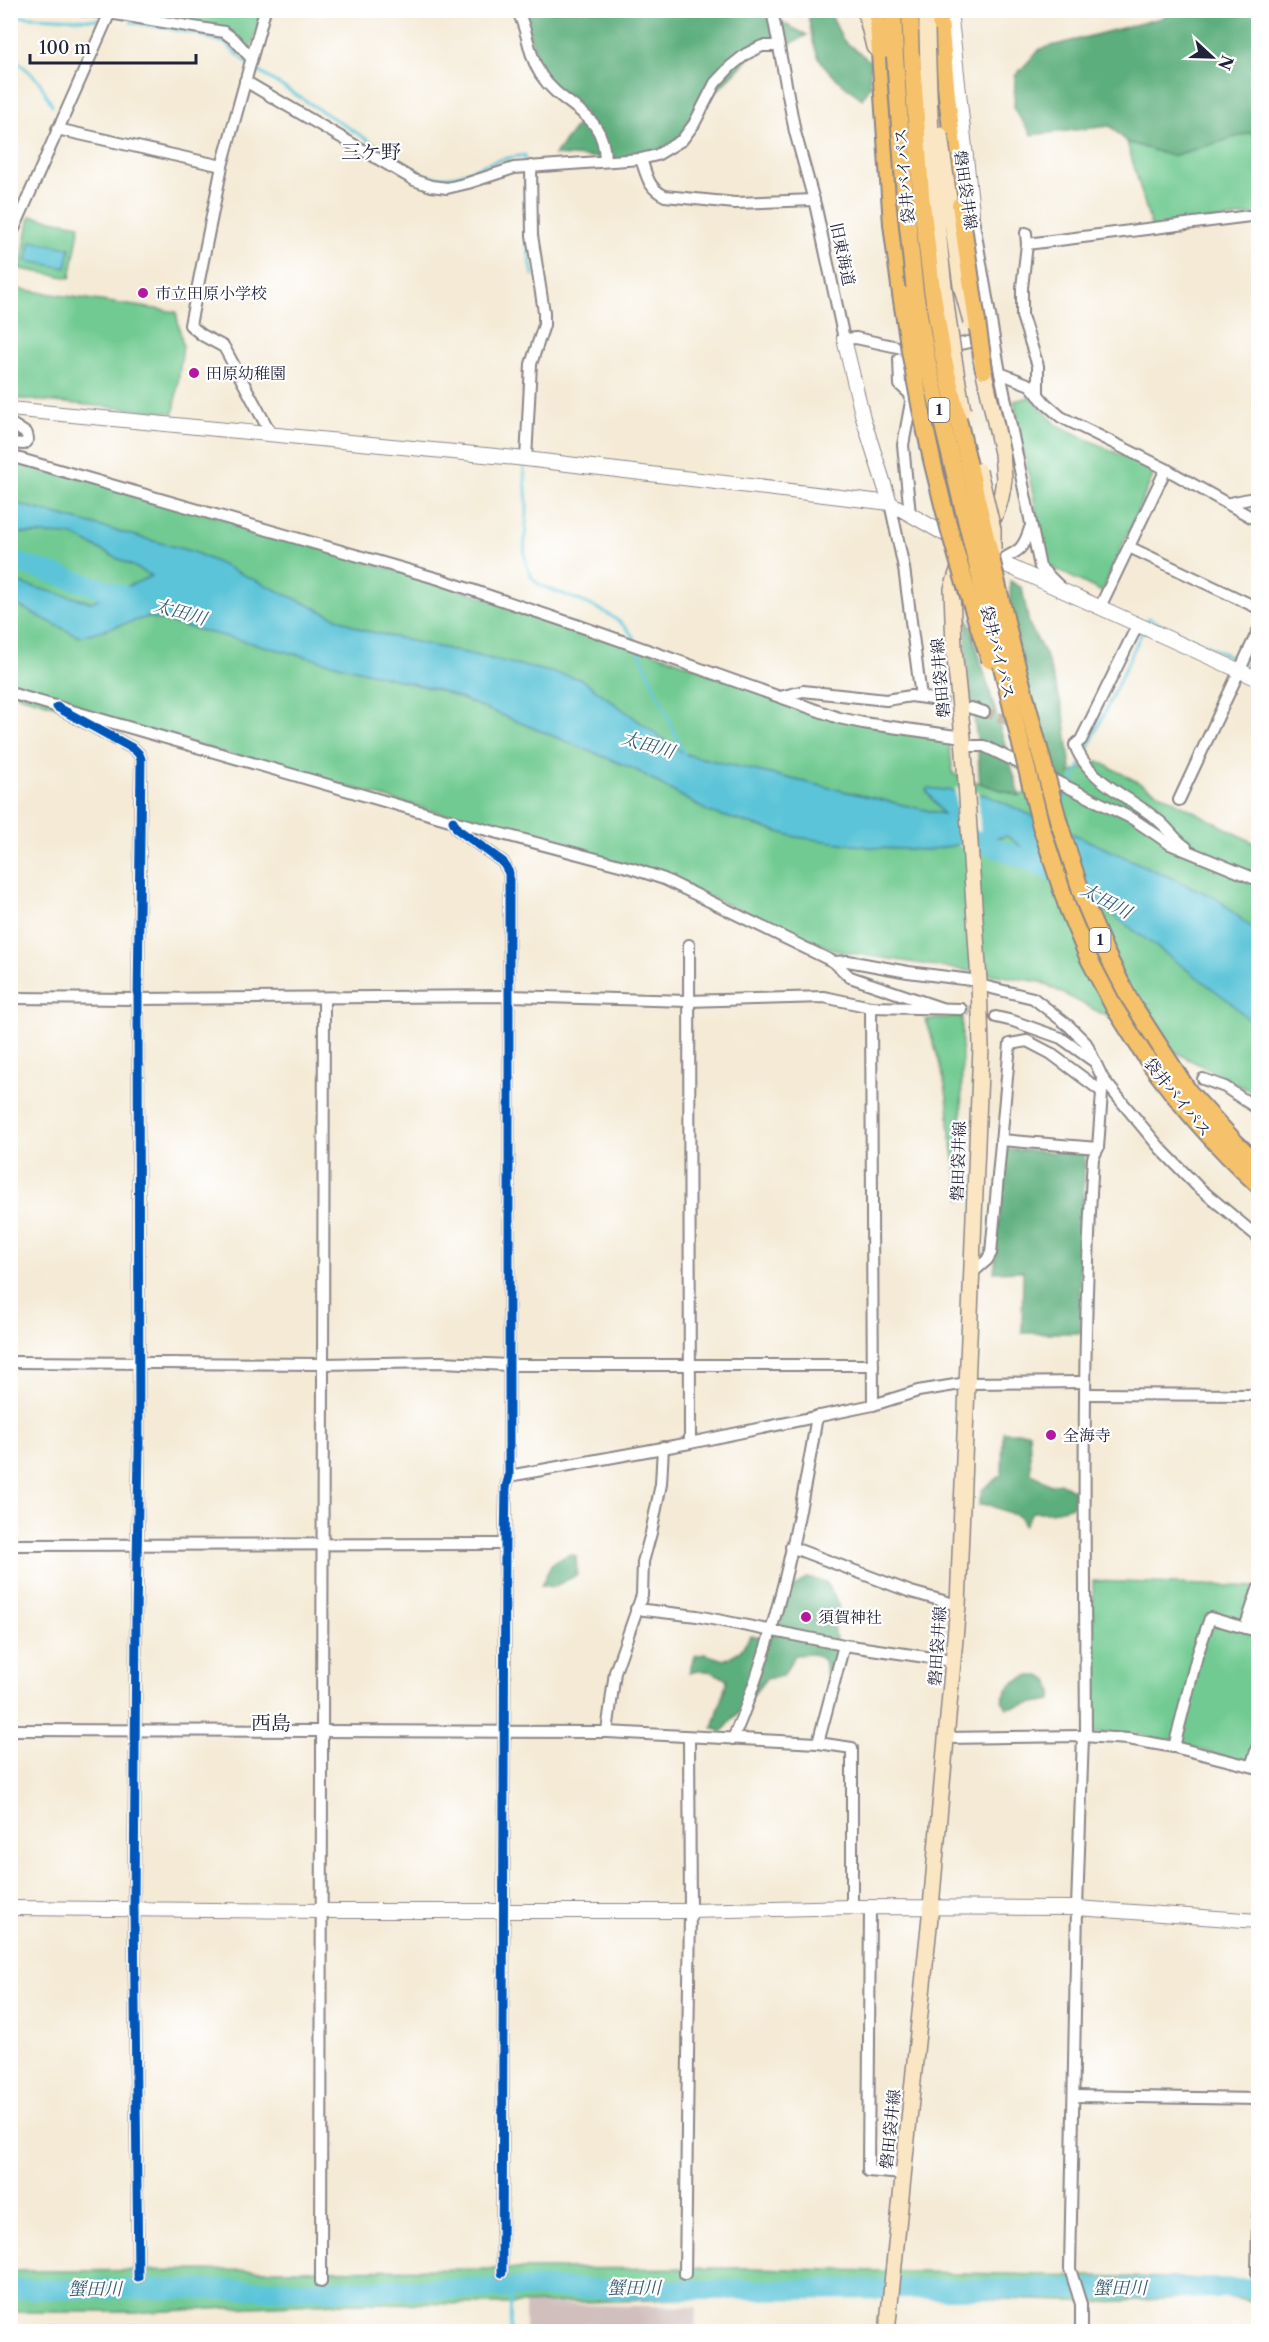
<svg xmlns="http://www.w3.org/2000/svg" width="1269" height="2342" viewBox="0 0 1269 2342" font-family="'Libre Caslon Text','Noto Serif JP',serif">
	<rect width="100%" height="100%" fill="#fff"/>
	<filter id="ink" filterUnits="userSpaceOnUse"><feTurbulence type="fractalNoise" baseFrequency=".0167" numOctaves="2"/><feDisplacementMap in="SourceGraphic" scale="12" xChannelSelector="R" yChannelSelector="G"/><feConvolveMatrix kernelMatrix="1 2 1 2 8 2 1 2 1" color-interpolation-filters="sRGB"/></filter>
	<filter id="wash" filterUnits="userSpaceOnUse"><feTurbulence type="fractalNoise" baseFrequency=".008" numOctaves="4" result="noise"/><feDisplacementMap in="SourceGraphic" scale="24" xChannelSelector="R" yChannelSelector="G"/><feGaussianBlur stdDeviation="1.35" result="paint"/><feColorMatrix in="noise" values="0 0 0 0 0 0 0 0 0 0 0 0 0 0 0 0 0 1.4 0 .05"/><feComposite in="paint" operator="in"/></filter>
	<g filter="url(#wash)">
		<rect width="100%" height="100%" fill="#f4ead5"/>
		<path fill="#d1bfbd" d="M525,2304L696,2307L695,2331H525Z"/>
		<g fill="#71ca91" stroke="#4a7666" stroke-width="1.5">
			<path d="M154,11H264L248,54L228,35L152,20Z"/>
			<path d="M1249,133L1258,135V214L1152,229L1127,142L1172,156Z"/>
			<path d="M30,216L80,225L70,278L20,269Z"/>
			<path d="M11,288L176,312L183,346L174,413L11,398Z"/>
			<path d="M1030,397L1057,425L1155,471L1102,592L1047,565L1014,401Z"/>
			<path d="M10,455L568,622L839,718L949,741L953,774L1019,796L1098,761L1258,845V1098L1248,1090L1041,982L837,951L648,871L11,693Z"/>
			<path d="M962,1016L961,1201L949,1127C950,1091 937,1053 926,1020Z"/>
			<path d="M1093,1581L1258,1587V1765L1133,1733H1094Z"/>
			<path d="M749,2268L1258,2280V2303L1222,2296L1101,2302L836,2294L518,2304L336,2303L145,2312H11V2271Z"/>
		</g>
		<g fill="#5cae7b" stroke="#3f685b" stroke-width="1.5">
			<path d="M520,11H787L775,19L807,35L790,44L761,46L706,102L684,138L637,160L554,155L586,114L546,81Z"/>
			<path d="M808,11H829L843,40L870,61V87L862,99C821,67 814,63 808,11Z"/>
			<path d="M1164,11H1258V135L1249,133L1172,156L1127,142L1110,126L1032,135L1014,109L1015,76L1040,49L1165,17Z"/>
			<path d="M1010,581L1022,588L1029,624L1047,658L1064,714L1071,769L1067,785L1053,768L1039,731L1010,623Z"/>
			<path d="M968,617L1020,796L980,783C978,766 979,748 976,732C970,693 962,655 968,617Z"/>
			<path d="M1007,1149L1085,1154L1080,1272L1081,1333H1022L1023,1271L994,1272Z"/>
			<path d="M1003,1432H1029L1031,1473L1050,1485L1060,1483L1076,1492L1073,1506L1051,1512H1032L1024,1526L1020,1517L989,1505H979L982,1490L1002,1474Z"/>
			<path d="M570,1554L576,1556L577,1575L553,1587L541,1585L553,1562Z"/>
			<path d="M806,1578L826,1582L839,1605L834,1624L839,1663L835,1677H827L824,1660L813,1654L795,1655L783,1676L766,1679L722,1732L713,1728L727,1680C713,1671 705,1668 689,1673L694,1656L705,1654L724,1660L740,1651L751,1636H762L789,1591Z"/>
			<path d="M1029,1676H1041L1050,1682L1053,1694L1051,1700L1007,1708L1002,1700C1008,1685 1014,1680 1029,1676Z"/>
		</g>
		<g fill="#5bc4d8" stroke="#3e738a" stroke-width="1.5">
			<path d="M31,241L70,248L66,268L27,261Z"/>
			<path d="M11,502L194,552L363,630L581,679L684,754L943,814L926,790L928,788L986,795L1216,898L1258,933V1028L1229,1001L1007,836L928,850L877,848L796,837L709,812L634,769L442,691L148,617L79,637L11,602L10,581L91,602L152,576L72,535L11,533Z"/>
		</g>
		<path fill="#f4ead5" d="M955,788L978,791L981,843L959,847Z"/>
		<g fill="none" stroke-linecap="round" stroke-linejoin="round">
			<g stroke="#5bc4d8" stroke-width="3">
				<path d="M10,16L103,20"/>
				<path d="M131,22L196,34L225,43L248,64"/>
				<path d="M10,54L39,81L52,105"/>
				<path d="M253,68L424,175C447,181 463,174 484,165C497,160 511,157 525,155L526,240L533,275"/>
				<path d="M524,393L527,361"/>
				<path d="M523,462C525,478 527,493 527,509C527,527 521,551 528,569C536,590 550,588 568,596C592,605 625,618 636,642"/>
				<path d="M1146,624L1148,618L1240,661"/>
				<path d="M639,651L684,754"/>
				<path d="M1246,664L1258,669"/>
				<path d="M1084,757L1142,632"/>
				<path d="M1062,806L1081,763"/>
				<path d="M1036,863L1039,856"/>
				<path d="M510,2332L511,2288"/>
			</g>
			<g stroke="#5bc4d8" stroke-width="20">
				<path d="M10,560L138,600"/>
				<path d="M954,832L1036,863L1068,880"/>
				<path d="M10,2289L325,2290L531,2288L698,2290L1258,2288"/>
			</g>
		</g>
	</g>
	<g filter="url(#ink)">
		<g fill="none" stroke-linecap="round" stroke-linejoin="round">
			<g stroke="#cac2b6" stroke-width="10" stroke-dasharray="10 5" stroke-linecap="butt">
				<path d="M939,700L965,706"/>
				<path d="M984,712L1018,724"/>
				<path d="M961,1009L996,1017"/>
			</g>
			<g stroke="#8b8688" stroke-width="14">
				<g id="minor">
					<path d="M80,10L109,13L224,32L235,40L251,58"/>
					<path d="M265,10L222,166L190,325L202,335L224,347L271,434"/>
					<path d="M517,10C529,32 527,53 541,75C564,110 605,110 605,161"/>
					<path d="M772,10L795,132L816,208L844,339L856,338L916,351"/>
					<path d="M245,81L414,180L431,186L447,188L468,183L514,168L641,159L657,155L682,140L694,124L715,83L731,66L746,54L762,46H778"/>
					<path d="M57,129L222,166"/>
					<path d="M641,159C647,176 648,188 665,196L735,203L814,200"/>
					<path d="M965,213L972,212L1000,373L1030,385L1045,403L1061,417L1166,469L1258,521"/>
					<path d="M1026,233L1027,244L1022,288V316L1038,366V395"/>
					<path d="M10,238L111,10"/>
					<path d="M1027,244L1258,215"/>
					<path d="M946,347L983,339"/>
					<path d="M1000,373L1040,567L1061,588"/>
					<path d="M10,423L27,434L28,439L24,444L10,443"/>
					<path d="M10,456L439,579L588,629L839,718L863,723L963,737"/>
					<path d="M526,459L531,364L544,325V312L532,235L531,166"/>
					<path d="M890,503L904,568L921,697"/>
					<path d="M1230,503L1258,497"/>
					<path d="M910,514L903,445L911,402L910,394L900,385L899,359L915,351"/>
					<path d="M1129,547L1258,608"/>
					<path d="M998,561C1019,551 1023,550 1030,528"/>
					<path d="M1100,607L1166,469"/>
					<path d="M1138,624L1081,740L1075,745C1088,782 1131,797 1159,821C1169,829 1175,840 1186,847"/>
					<path d="M10,693L453,821L631,868L664,879L834,962L850,977L941,1008"/>
					<path d="M780,697L803,691L886,700L911,696L939,700"/>
					<path d="M57,707L134,749L139,754L141,759L138,999L139,1451L136,1617L134,1907L138,2277"/>
					<path d="M971,708L984,712"/>
					<path d="M964,746H984L1133,819L1170,844L1258,880"/>
					<path d="M1179,800L1258,631"/>
					<path d="M453,821L457,829L503,862L509,873V1476L506,1487L505,1544L502,2273"/>
					<path d="M689,945L690,1443"/>
					<path d="M834,962L848,961L908,972L979,981"/>
					<path d="M979,985L1033,998L1069,1026L1086,1043L1103,1079L1160,1148L1197,1186L1258,1237"/>
					<path d="M10,998L138,999L509,996L688,1001L824,997L871,1007L961,1009"/>
					<path d="M871,1007L873,1405"/>
					<path d="M996,1017L1013,1021L1061,1038L1092,1060"/>
					<path d="M1203,1079L1225,1087L1258,1109"/>
					<path d="M1001,1140L1098,1148"/>
					<path d="M972,1273L987,1260L991,1253L1010,1044L1027,1041L1050,1053L1101,1091"/>
					<path d="M10,1362L321,1364L441,1362L509,1365H873"/>
					<path d="M1085,1394L1258,1395"/>
					<path d="M509,1476L690,1443L873,1405L918,1391L967,1383L1085,1382"/>
					<path d="M10,1545L505,1544"/>
					<path d="M791,1547L911,1592L958,1605"/>
					<path d="M1258,1589L1245,1628L1258,1631"/>
					<path d="M636,1609L697,1616L844,1645L953,1661"/>
					<path d="M10,1730L607,1732L818,1743L852,1748V1907"/>
					<path d="M607,1732L615,1672L642,1595L643,1562L651,1533L661,1484L663,1447"/>
					<path d="M1086,1737C1085,1544 1081,1350 1093,1158L1098,1148L1103,1079"/>
					<path d="M947,1738L1083,1736L1128,1739L1174,1747L1258,1768"/>
					<path d="M733,1739C776,1637 799,1526 817,1416"/>
					<path d="M818,1743L844,1645"/>
					<path d="M1174,1747L1197,1656L1210,1618L1245,1628"/>
					<path d="M1251,1766L1258,1745"/>
					<path d="M870,1907L868,2171L903,2174"/>
					<path d="M1074,2096L1258,2099"/>
					<path d="M685,2274L690,1911L689,1737"/>
					<path d="M1257,2275L1258,2216"/>
					<path d="M321,2282C323,1854 321,1426 324,998"/>
					<path d="M1081,2332V2304L1070,2269L1077,1908L1083,1736"/>
				</g>
			</g>
			<g stroke="#8b8688" stroke-width="16">
				<g id="tertiary">
					<path d="M950,10L972,212"/>
					<path d="M844,339L863,418L890,503"/>
					<path d="M10,409L526,459L890,503L971,549L1258,679"/>
					<path d="M10,1908L323,1911H690L852,1907L1077,1908L1258,1921"/>
				</g>
			</g>
			<g stroke="#8b8688" stroke-width="18">
				<g id="secondary">
					<path d="M865,10L874,47"/>
					<path d="M927,10V31"/>
					<path d="M987,529C998,515 1002,497 1004,479"/>
					<path d="M887,2332L931,1907L958,1605L981,1047L979,981L963,737L954,649L952,589L957,573L964,560"/>
				</g>
			</g>
			<g stroke="#8b8688" stroke-width="20">
				<g id="trunk">
					<path d="M877,10L892,224L901,294"/>
					<path d="M893,10L895,57"/>
					<path d="M910,10L912,57"/>
					<path d="M939,10L947,96L960,205"/>
					<path d="M1059,823L1085,904L1105,951L1129,999L1189,1092L1235,1142L1258,1164"/>
					<path d="M1147,1059C1180,1105 1216,1146 1258,1185"/>
				</g>
			</g>
			<use href="#minor" stroke="#fff" stroke-width="10"/>
			<use href="#tertiary" stroke="#fff" stroke-width="14"/>
			<use href="#secondary" stroke="#fbe6c4" stroke-width="15"/>
			<use href="#trunk" stroke="#f5c16b" stroke-width="16"/>
			<g stroke="#8b8688" stroke-width="18" stroke-linecap="butt">
				<g id="secondary-bridge">
					<path d="M927,31C930,158 939,286 963,410"/>
					<path d="M940,135L961,285L971,322"/>
					<path d="M981,359L1002,453L1004,479"/>
					<path d="M979,471L993,529V550"/>
				</g>
			</g>
			<g stroke="#8b8688" stroke-width="20" stroke-linecap="butt">
				<g id="trunk-bridge">
					<path d="M895,57L905,198L915,292L927,360L1024,757L1041,826L1068,909L1088,957L1114,1007L1147,1059"/>
					<path d="M912,57L921,195L932,289L943,356L1014,655L1059,823"/>
					<path d="M960,205L984,370"/>
					<path d="M901,294C919,418 948,541 990,660"/>
				</g>
			</g>
			<use href="#secondary-bridge" stroke="#fbe6c4" stroke-width="15"/>
			<use href="#trunk-bridge" stroke="#f5c16b" stroke-width="16"/>
			<g stroke="#fff" stroke-width="13">
				<g id="cycleway">
					<path d="M57,707L134,749L139,754L141,759L138,999L139,1451L136,1617L134,1907L138,2277"/>
					<path d="M453,821L457,829L503,862L509,873V1476L506,1487L505,1544L502,2273"/>
				</g>
			</g>
			<use href="#cycleway" stroke="#0057b8" stroke-width="9"/>
		</g>
	</g>
	<g fill="#b5179e" stroke="#fff" stroke-width="2">
		<circle cx="143" cy="293" r="6"/>
		<circle cx="194" cy="373" r="6"/>
		<circle cx="1051" cy="1435" r="6"/>
		<circle cx="806" cy="1617" r="6"/>
	</g>
	<g text-anchor="middle" stroke-width="4.5" stroke-linejoin="round" paint-order="stroke">
		<g fill="#fff" stroke="#646476" stroke-width="1.5">
			<rect x="928.5" y="398" width="21" height="24" rx="4.5"/>
			<rect x="1089.5" y="928" width="21" height="24" rx="4.5"/>
		</g>
		<g font-size="15" font-weight="bold" fill="#22223b">
			<text x="939" y="415">1</text>
			<text x="1100" y="945">1</text>
		</g>
		<g font-size="16" fill="#22223b" stroke="#fff">
			<text transform="translate(904 176) rotate(-95)" y="6">袋井バイパス</text>
			<text transform="translate(966 190) rotate(82)" y="6">磐田袋井線</text>
			<text transform="translate(843 254) rotate(78)" y="6">旧東海道</text>
			<text transform="translate(998 652) rotate(76)" y="6">袋井バイパス</text>
			<text transform="translate(940 678) rotate(-95)" y="6">磐田袋井線</text>
			<text transform="translate(1178 1097) rotate(51)" y="6">袋井バイパス</text>
			<text transform="translate(958 1161) rotate(-88)" y="6">磐田袋井線</text>
			<text transform="translate(937 1646) rotate(-86)" y="6">磐田袋井線</text>
			<text transform="translate(890 2129) rotate(-84)" y="6">磐田袋井線</text>
		</g>
		<g font-size="16" fill="#22223b" stroke="#fff" text-anchor="start">
			<text x="155" y="299">市立田原小学校</text>
			<text x="206" y="379">田原幼稚園</text>
			<text x="1063" y="1441">全海寺</text>
			<text x="818" y="1623">須賀神社</text>
		</g>
		<g font-size="18" font-style="italic" fill="#365b72" stroke="#fff">
			<text transform="translate(180 612) rotate(16)" y="6">太田川</text>
			<text transform="translate(648 745) rotate(16)" y="6">太田川</text>
			<text transform="translate(1106 901) rotate(28)" y="6">太田川</text>
			<text x="634" y="2294">蟹田川</text>
			<text x="1120" y="2294">蟹田川</text>
			<text x="95" y="2295">蟹田川</text>
		</g>
		<g font-size="20" fill="#22223b" stroke="#fff">
			<text x="371" y="159">三ケ野</text>
			<text x="271" y="1730">西島</text>
		</g>
	</g>
	<rect width="1269" height="2342" fill="none" stroke="#fff" stroke-width="36"/>
	<g transform="translate(1212 57) rotate(112)" stroke="#ffffff" stroke-width="4.5" paint-order="stroke">
	<path d="M0-4.5L10 22L0 15L-10 22Z" fill="#22223b"/>
	<text y="-9" font-size="16" font-weight="bold" text-anchor="middle" fill="#22223b">N</text>
	</g>
	<path d="M30 54v9h166v-9" fill="none" stroke="#22223b" stroke-width="3"/>
	<text x="39" y="54" font-size="18" fill="#22223b" stroke="#ffffff" stroke-width="4.5" paint-order="stroke">100 m</text>
</svg>
